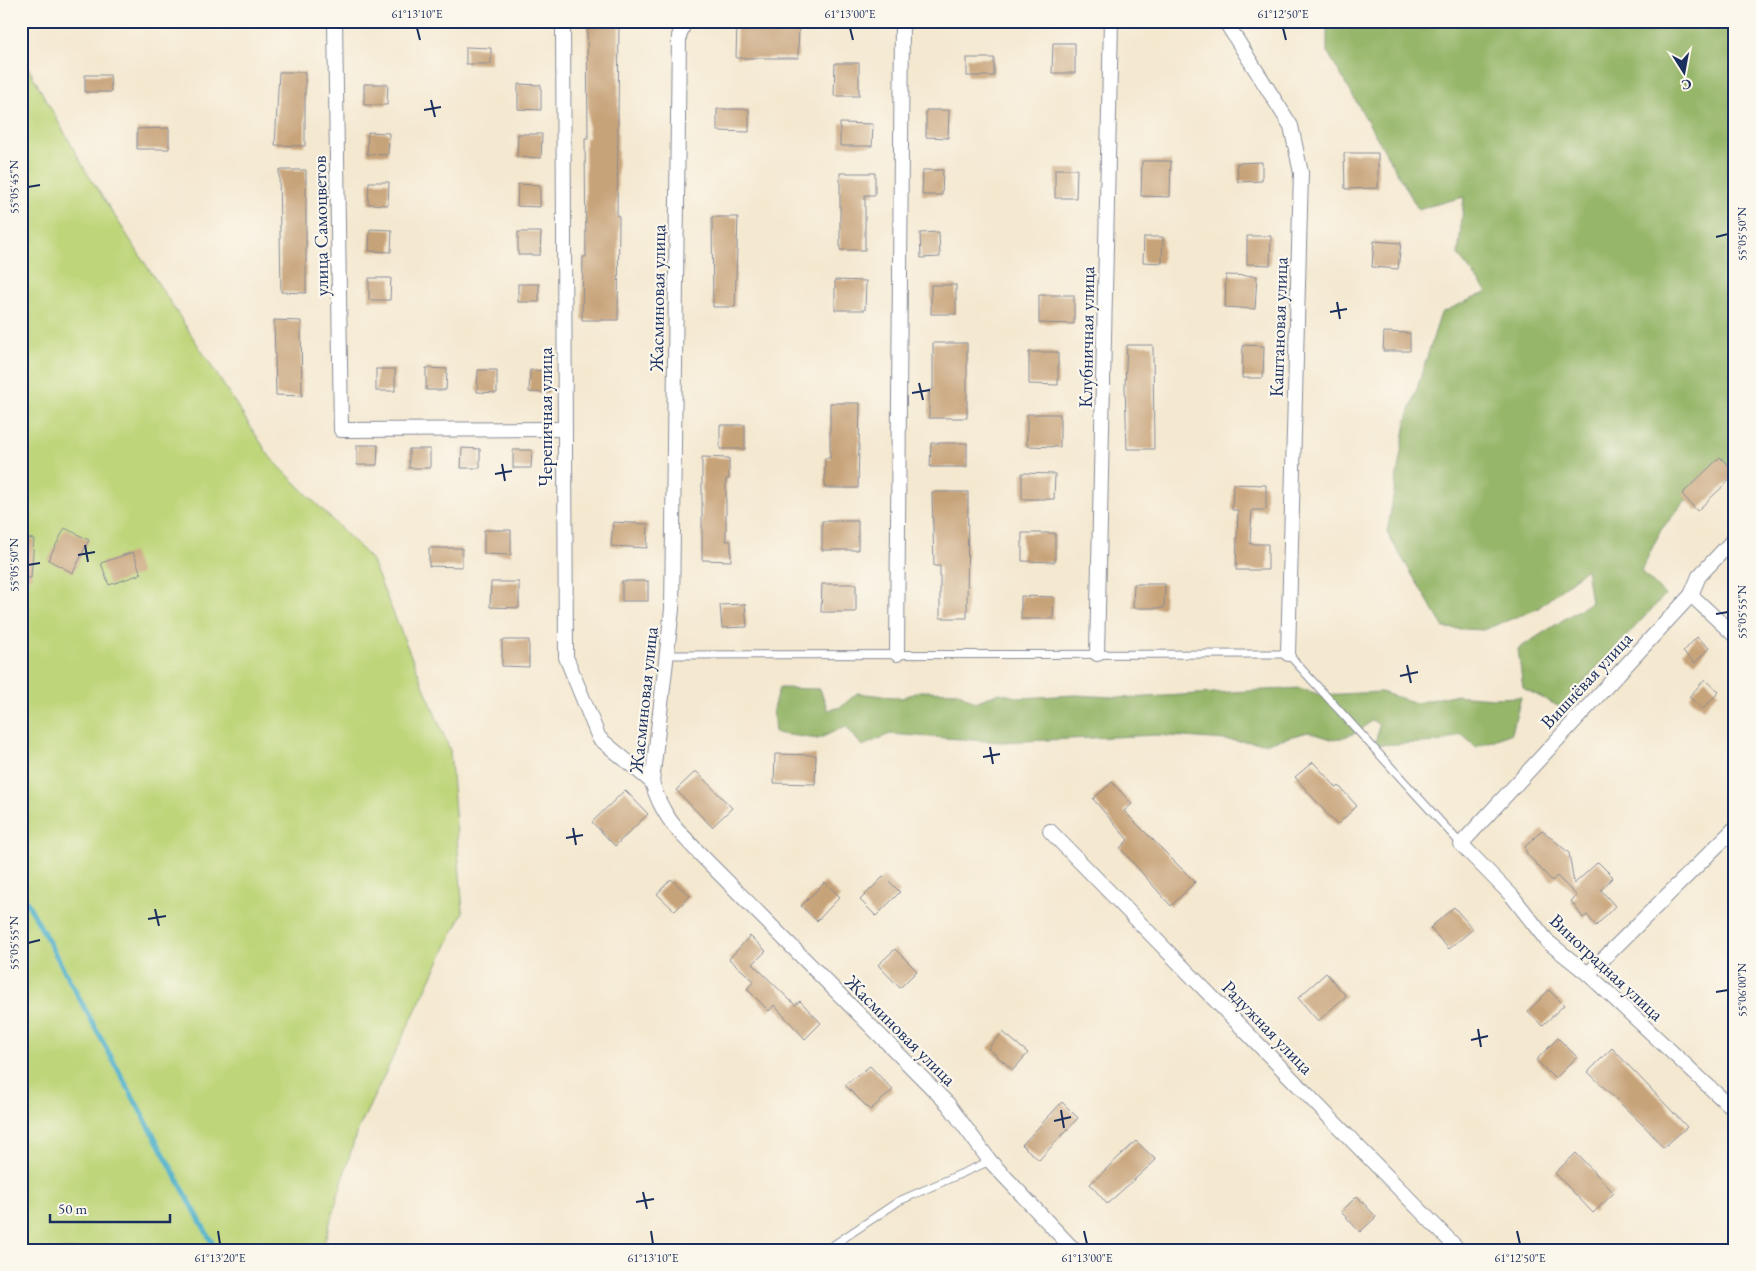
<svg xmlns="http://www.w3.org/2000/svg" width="1756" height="1271" viewBox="0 0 1756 1271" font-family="'EB Garamond',serif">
	<rect width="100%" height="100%" fill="#fbf7ec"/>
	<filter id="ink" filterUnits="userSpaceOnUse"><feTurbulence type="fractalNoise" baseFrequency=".02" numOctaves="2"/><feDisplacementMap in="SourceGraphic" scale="10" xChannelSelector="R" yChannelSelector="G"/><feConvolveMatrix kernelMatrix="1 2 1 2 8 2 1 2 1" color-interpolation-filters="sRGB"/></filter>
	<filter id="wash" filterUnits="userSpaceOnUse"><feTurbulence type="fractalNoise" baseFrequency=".0096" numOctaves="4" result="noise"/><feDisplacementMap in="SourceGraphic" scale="20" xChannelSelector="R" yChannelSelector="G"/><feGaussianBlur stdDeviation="1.12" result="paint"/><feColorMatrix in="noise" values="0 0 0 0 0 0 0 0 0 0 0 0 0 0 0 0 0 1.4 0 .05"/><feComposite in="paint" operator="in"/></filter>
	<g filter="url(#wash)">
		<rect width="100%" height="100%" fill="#f4e8d0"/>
		<path fill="#bed579" stroke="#6c826c" d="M21,55L87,173L270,457L371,559L450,750L463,912L356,1134L322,1250H21Z"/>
		<g fill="#96b669" stroke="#587264">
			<path d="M1327,21H1735V455L1708,485L1685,501L1661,530L1641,571L1665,595L1560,707L1523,688L1518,649L1591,602L1586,569L1537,609L1483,630L1444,628L1387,533L1406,423L1441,313L1487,292L1458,255L1464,197L1418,209L1327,51Z"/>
			<path d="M779,688L820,689L828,710L841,707L857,693L902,698L920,691L958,692L975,702L999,693L1021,698L1076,695L1131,698L1300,688L1321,695L1381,692L1417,703L1453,695L1494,698L1521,697L1512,733L1476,747L1461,734L1442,742L1375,745L1379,725L1372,720L1359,732L1335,740L1308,732L1266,743L1157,735L1001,742L890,734L862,746L846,726L818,739L775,733L773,709Z"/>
		</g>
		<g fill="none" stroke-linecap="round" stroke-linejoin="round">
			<path stroke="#4bb0ca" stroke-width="5" d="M21,891L216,1250"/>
		</g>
		<g id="blocks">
			<g fill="#c7a379">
				<path d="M587,21H619L617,216H619L618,320H582L583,257H586L585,138H588Z"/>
				<path d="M737,23L799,24L798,58H736Z"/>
				<path d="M1053,43H1075V73H1052Z"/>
				<path d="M466,47L491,48V64H466Z"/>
				<rect x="967" y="58" width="27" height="18"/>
				<path d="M835,63H859V96H834Z"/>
				<path d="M279,72H305V146L275,145Z"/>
				<path d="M85,75H110L111,92H85Z"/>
				<path d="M364,84H388L387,105H364Z"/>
				<path d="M518,84L541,85V110L518,109Z"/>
				<path d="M717,109H749V132L717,131Z"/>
				<path d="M926,110H949L948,138L926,137Z"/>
				<path d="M840,123L873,124L872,146H840Z"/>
				<path d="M169,128V149H137V129Z"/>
				<path d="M368,132L389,133L388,155L367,154Z"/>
				<path d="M518,134H542L541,158L517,157Z"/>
				<path d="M1344,153H1378V188L1345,189Z"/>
				<path d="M1142,161H1171L1170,197L1141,196Z"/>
				<path d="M1262,162V181L1238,182L1237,163Z"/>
				<path d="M1055,169H1077L1076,198H1055Z"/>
				<path d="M279,170H306V293L281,292Z"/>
				<path d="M923,170H943L942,195H922Z"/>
				<path d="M840,173H875V195H865V250H840Z"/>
				<path d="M369,182H389L388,205L368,204Z"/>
				<path d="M518,184L540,185V207L517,206Z"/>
				<path d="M712,217H738L735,307H713Z"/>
				<path d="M370,229L392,230L391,252L369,251Z"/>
				<path d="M518,232H541L540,255H518Z"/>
				<path d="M939,232L940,257L921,258L920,233Z"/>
				<path d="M1247,236H1271L1270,265L1247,264Z"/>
				<path d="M1144,237H1163L1162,263L1143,262Z"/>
				<path d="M1374,241L1401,243L1398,269L1372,267Z"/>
				<path d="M1226,275L1257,276L1255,309L1225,307Z"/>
				<path d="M369,278H391L390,300H369Z"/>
				<path d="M835,280L866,281L865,310H835Z"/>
				<rect x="518" y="284" width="21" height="18"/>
				<rect x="931" y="285" width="25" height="29"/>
				<path d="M1039,295H1074V324L1039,323Z"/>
				<path d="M274,320L301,321L302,396L276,395Z"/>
				<path d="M1384,332L1410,333V351H1383Z"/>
				<path d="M933,343H967V418H929V390H933Z"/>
				<path d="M1127,345H1153L1154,449H1127L1125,386Z"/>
				<path d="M1243,345L1264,346L1263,378H1242Z"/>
				<path d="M1029,352H1058V385L1029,384Z"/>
				<path d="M426,368L447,369L446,390H426Z"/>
				<rect x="376" y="369" width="19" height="22"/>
				<path d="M478,370H497V393L477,392Z"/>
				<path d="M530,370L550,371L549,393L529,392Z"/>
				<path d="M830,403H860L858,488H825V458H830Z"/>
				<path d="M1027,414H1060V447L1027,446Z"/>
				<rect x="720" y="425" width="25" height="24"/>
				<path d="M931,443H967V467H930Z"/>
				<path d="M357,445H378L377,465H357Z"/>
				<path d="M462,448L480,449V468H461Z"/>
				<rect x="409" y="449" width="21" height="19"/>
				<path d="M513,450H532L531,468H513Z"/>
				<path d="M702,457L729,458V479H726V541H731V561L702,560Z"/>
				<path d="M1720,457L1735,472V475L1697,511L1682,494Z"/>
				<path d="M1022,473L1055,474L1054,499H1022Z"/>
				<path d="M1233,484L1266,485V510H1252L1250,544H1268V570H1236L1238,510H1232Z"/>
				<path d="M932,492H968L967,618H940V566H934Z"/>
				<rect x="822" y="521" width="36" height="29"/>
				<path d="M613,522L648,524L647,548L611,546Z"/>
				<path d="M65,528L89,540L73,573L48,560Z"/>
				<path d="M484,530H511V555L484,554Z"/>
				<path d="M1022,533H1055V562L1022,561Z"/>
				<path d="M21,538L34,539L31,578H21Z"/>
				<path d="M429,548H462V567L429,566Z"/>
				<path d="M133,552L141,574L109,585L101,563Z"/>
				<rect x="622" y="581" width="26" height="20"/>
				<path d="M491,582H519V608L490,607Z"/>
				<path d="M822,584H856V612H821Z"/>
				<path d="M1134,584H1165L1164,608H1133Z"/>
				<path d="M1021,596L1054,597L1053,619H1021Z"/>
				<path d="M745,604L747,627L722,628L720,605Z"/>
				<path d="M1697,637L1709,648L1695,663L1683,652Z"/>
				<path d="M502,640H529V667L502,666Z"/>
				<path d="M1705,679L1719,692L1703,709L1689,697Z"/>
				<path d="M775,754L816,755L815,784L774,783Z"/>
				<path d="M1313,762L1337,788L1339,786L1357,806L1337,825L1295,777Z"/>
				<path d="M696,771L732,808L712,827L676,790Z"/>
				<path d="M1112,782L1132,804L1124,811L1195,882L1171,906L1120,848L1128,840L1093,799Z"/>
				<path d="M625,790L648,814L615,846L592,822Z"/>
				<path d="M1542,830L1569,853L1574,884L1598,862L1613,877L1601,890L1615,906L1596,926L1587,915L1583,918L1571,901L1577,896L1557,876L1552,881L1527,854L1525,847Z"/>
				<path d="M884,876L900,892L876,916L860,900Z"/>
				<path d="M671,879L690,896L675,911L657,894Z"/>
				<path d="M825,882L840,897L817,921L801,906Z"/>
				<path d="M1454,907L1473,929L1449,949L1430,928Z"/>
				<path d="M750,936L766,951L753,964L795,1005L800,1001L821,1023L805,1039L774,1005L769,1011L747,989L754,981L729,959Z"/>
				<path d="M895,949L917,971L900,988L878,965Z"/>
				<path d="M1326,973L1346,996L1318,1021L1298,998Z"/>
				<path d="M1549,990L1564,1005L1542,1026L1528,1011Z"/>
				<path d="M1003,1032L1028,1053L1013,1070L988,1048Z"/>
				<path d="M1558,1038L1577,1057L1555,1079L1536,1060Z"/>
				<path d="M1612,1048L1687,1127L1663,1148L1649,1131L1588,1072Z"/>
				<path d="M870,1066L893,1090L870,1110L845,1085Z"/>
				<path d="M1062,1102L1078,1118L1039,1160L1022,1145Z"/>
				<path d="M1136,1141L1156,1160L1107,1204L1090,1184Z"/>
				<path d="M1576,1153L1614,1193L1593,1213L1555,1173Z"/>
				<path d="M1357,1196L1376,1217L1360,1232L1341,1212Z"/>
			</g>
		</g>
	</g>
	<g filter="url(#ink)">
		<use href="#blocks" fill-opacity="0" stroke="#888c97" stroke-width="1"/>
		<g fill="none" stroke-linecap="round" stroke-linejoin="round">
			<g stroke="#888c97" stroke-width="9">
				<g id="service">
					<path d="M666,655L1288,654L1461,844"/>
					<path d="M826,1250L899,1201L990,1161"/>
				</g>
			</g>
			<g stroke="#888c97" stroke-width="16">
				<g id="minor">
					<path d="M335,21L341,430L564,429"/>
					<path d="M563,21L566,657L599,738L652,782"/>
					<path d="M685,21L679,36L672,609L652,782C662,817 679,832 704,858L948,1104L990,1161L1074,1250"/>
					<path d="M1225,21L1291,126L1301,173L1288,654"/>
					<path d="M1735,538L1699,576L1691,595L1461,844L1512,896L1548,942L1588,974L1735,1111"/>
					<path d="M1691,595L1735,636"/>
					<path d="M897,654L902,21"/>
					<path d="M1097,654L1111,21"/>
					<path d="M1050,831L1459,1250"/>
					<path d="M1588,974L1735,828"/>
				</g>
			</g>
			<use href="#service" stroke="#fff" stroke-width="7"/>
			<use href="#minor" stroke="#fff" stroke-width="14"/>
		</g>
	</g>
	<path fill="none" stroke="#1b2f5e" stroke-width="2" d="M417,28L420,40M850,28L853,40M1283,28L1286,40M431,100L435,117M424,110L441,107M28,187L40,185M1716,237L1728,234M1337,302L1340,319M1330,312L1347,309M919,383L923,400M912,393L930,390M502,464L505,481M495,474L512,471M85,545L88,562M78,555L95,552M28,565L40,563M1716,614L1728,612M1407,665L1411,683M1400,676L1418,672M990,747L993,764M983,757L1000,754M573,828L576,845M566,838L583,835M155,909L159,926M148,919L166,916M28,943L40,940M1716,992L1728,990M1478,1029L1481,1047M1471,1040L1488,1036M1061,1110L1064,1128M1054,1121L1071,1117M643,1192L647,1209M636,1202L654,1199M218,1231L220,1244M651,1231L653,1244M1084,1231L1087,1244M1517,1231L1520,1244"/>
	<g text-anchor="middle" stroke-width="4.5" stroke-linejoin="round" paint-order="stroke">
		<g font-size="19" fill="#1b2f5e" stroke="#fbf7ec">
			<text transform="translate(320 226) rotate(-91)" y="7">улица Самоцветов</text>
			<text transform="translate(657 298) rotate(-89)" y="7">Жасминовая улица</text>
			<text transform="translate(1278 327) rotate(-88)" y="7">Каштановая улица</text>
			<text transform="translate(1086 337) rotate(-89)" y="7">Клубничная улица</text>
			<text transform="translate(545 417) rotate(-90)" y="7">Черепичная улица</text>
			<text transform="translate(1586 680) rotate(-47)" y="7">Вишнёвая улица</text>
			<text transform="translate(643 700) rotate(-84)" y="7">Жасминовая улица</text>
			<text transform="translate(1607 967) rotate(43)" y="7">Виноградная улица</text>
			<text transform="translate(1268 1027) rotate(46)" y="7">Радужная улица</text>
			<text transform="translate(901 1030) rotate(45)" y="7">Жасминовая улица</text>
		</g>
	</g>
	<rect width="1756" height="1271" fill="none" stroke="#fbf7ec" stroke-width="55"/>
	<g transform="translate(1684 72) rotate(169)" stroke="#fbf7ec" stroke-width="4" paint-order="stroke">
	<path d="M0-4L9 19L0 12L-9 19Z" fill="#1b2f5e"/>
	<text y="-8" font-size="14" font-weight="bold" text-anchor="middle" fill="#1b2f5e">С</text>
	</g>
	<path d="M50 1214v8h120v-8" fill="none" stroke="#1b2f5e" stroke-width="2.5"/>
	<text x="58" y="1214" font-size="15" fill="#1b2f5e" stroke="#fbf7ec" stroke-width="4" paint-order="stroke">50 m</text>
	<rect x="28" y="28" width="1700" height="1216" fill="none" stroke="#1b2f5e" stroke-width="2"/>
	<g font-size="12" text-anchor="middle" fill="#1b2f5e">
		<text x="417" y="18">61°13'10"E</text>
		<text x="850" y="18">61°13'00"E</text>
		<text x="1283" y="18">61°12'50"E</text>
		<text transform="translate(14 187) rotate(-90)" y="4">55°05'45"N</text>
		<text transform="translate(1742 234) rotate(-90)" y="4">55°05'50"N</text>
		<text transform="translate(14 565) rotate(-90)" y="4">55°05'50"N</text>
		<text transform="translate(1742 612) rotate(-90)" y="4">55°05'55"N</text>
		<text transform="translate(14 943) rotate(-90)" y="4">55°05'55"N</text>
		<text transform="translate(1742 990) rotate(-90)" y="4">55°06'00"N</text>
		<text x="220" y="1262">61°13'20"E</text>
		<text x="653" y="1262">61°13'10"E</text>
		<text x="1087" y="1262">61°13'00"E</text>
		<text x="1520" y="1262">61°12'50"E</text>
	</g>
</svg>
